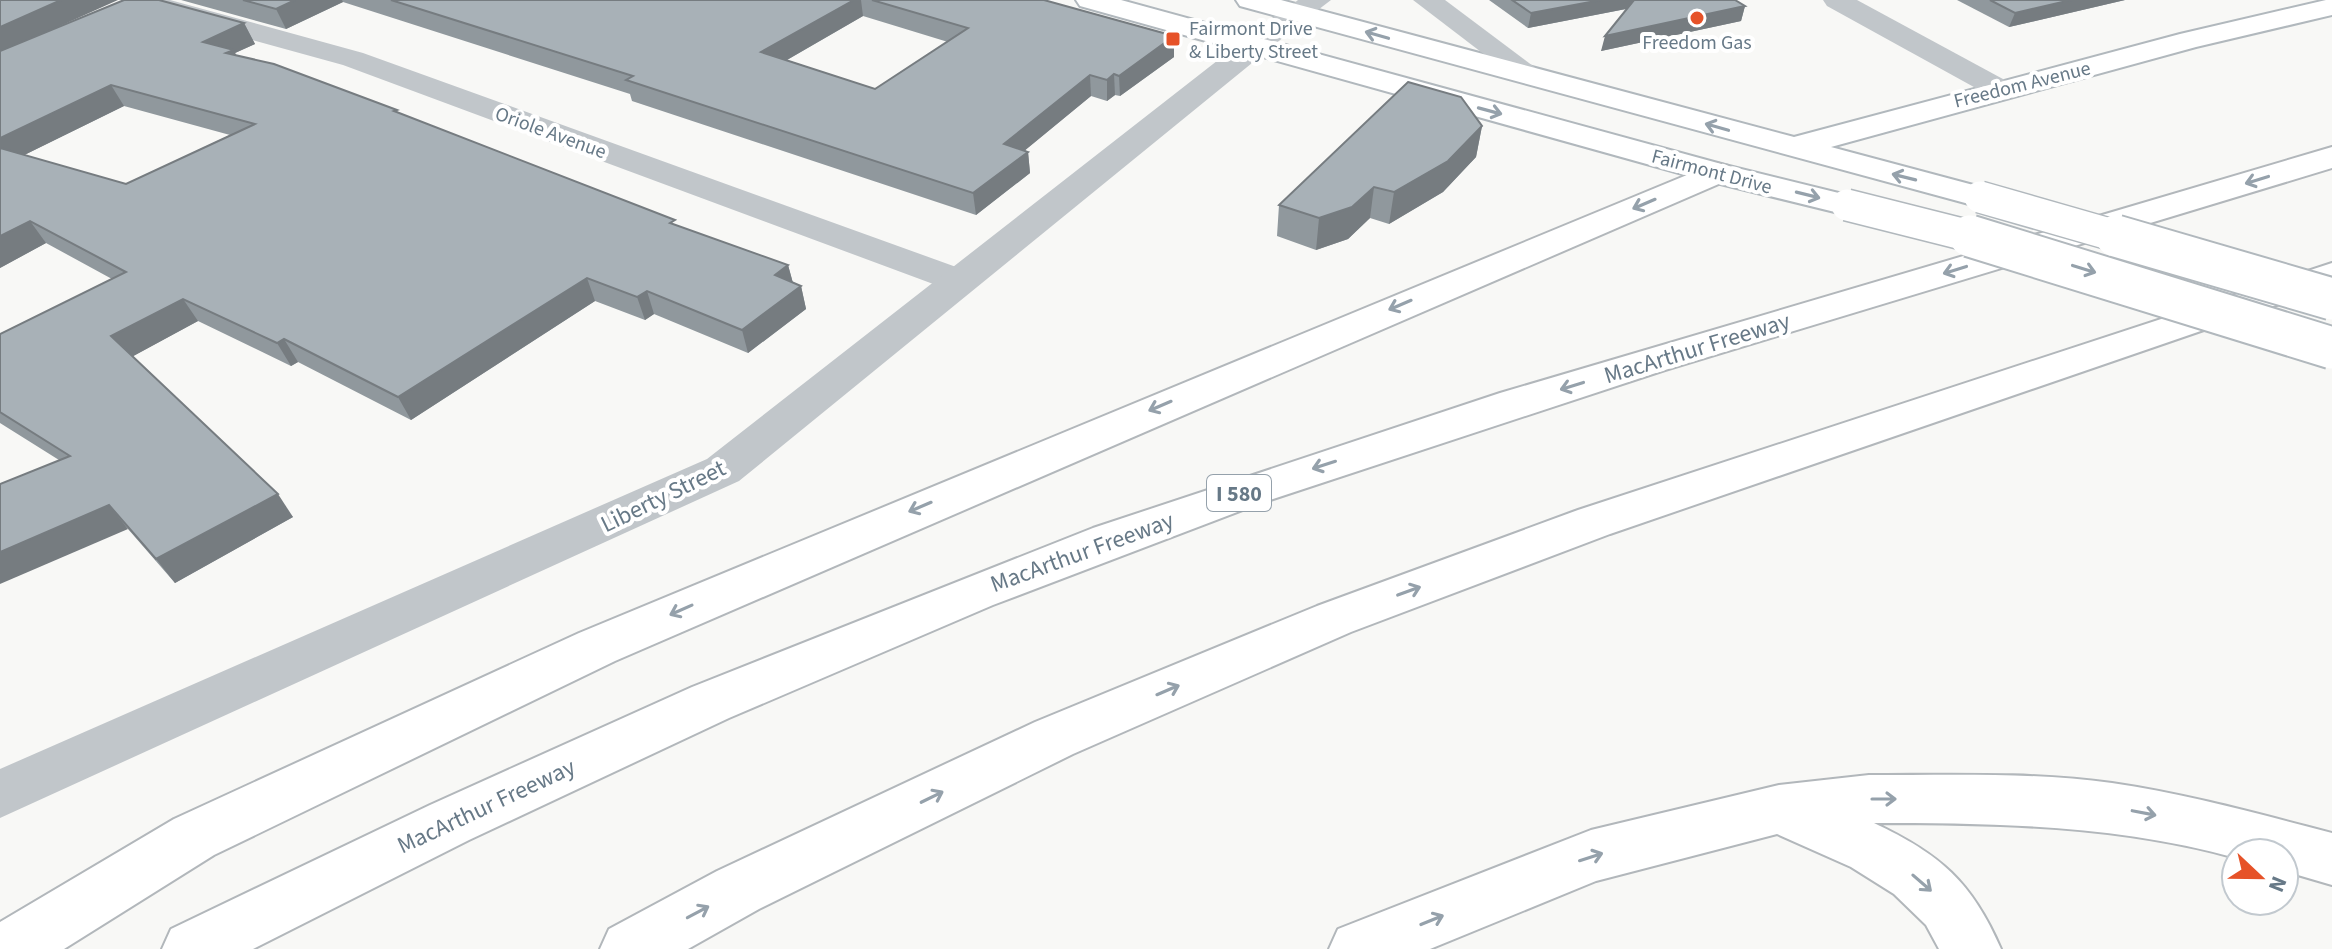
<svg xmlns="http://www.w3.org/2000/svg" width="2332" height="949" viewBox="0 0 2332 949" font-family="'Source Sans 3',sans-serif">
	<rect width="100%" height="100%" fill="#f8f8f6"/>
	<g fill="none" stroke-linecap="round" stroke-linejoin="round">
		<g stroke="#b1b8bd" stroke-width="4">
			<g id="secondary">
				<path d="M1076,0H1121L1725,165L1859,198L1864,205L1859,212L1847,215L1704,180L1080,6Z"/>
				<path d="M1236,0H1281L1794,137L2180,34L2326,0H2332V15L2196,47L1831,147L1992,190L1997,197L1992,204L1980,207L1240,6Z"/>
			</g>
		</g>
		<g stroke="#b2b7bb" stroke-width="4">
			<g id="motorway">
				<path d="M2332,147V168L1665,370L1261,503L993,605L729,718L469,840L253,949H162L171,929L430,805L692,687L1093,528L1500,393Z"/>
				<path d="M1716,163L1728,166L1733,173L1728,180L615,661L214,855L64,949H0V922L174,819L579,633Z"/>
				<path d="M2332,263V286L1610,534L1351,632L1073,754L759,909L688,949H600L609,929L717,871L1035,722L1317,606L1578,510Z"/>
				<path d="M1869,775C1949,775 2033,772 2112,783C2187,794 2259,814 2332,833V885L2284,871V853H2236V858C2118,825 1996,823 1874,823C1940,854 1972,882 2001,949H1939L1926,925L1894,894L1851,867L1777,834L1596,881L1430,949H1329L1338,929L1591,830L1779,785Z"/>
			</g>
		</g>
		<g fill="#c1c6ca" fill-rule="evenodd">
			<path d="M125,0H170L363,53L970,272L976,280L970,288L957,291L944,288L343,65L129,6Z"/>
			<path d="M1298,0H1331L1306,19H1286L1282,13Z"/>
			<path d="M1413,0H1445L1545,75L1541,81H1519Z"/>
			<path d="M1823,0H1857L2014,85L2018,91L2014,97H1992L1827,6Z"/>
		</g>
		<path fill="#c1c6ca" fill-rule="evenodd" d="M1296,5L1306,7L1310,13L1306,19L739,481L0,818V769L707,459L1286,7Z"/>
		<use href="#secondary" fill="#fff" fill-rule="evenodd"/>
		<use href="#motorway" fill="#fff" fill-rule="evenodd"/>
		<g stroke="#b1b8bd" stroke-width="34" stroke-linecap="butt">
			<g id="secondary-bridge-far1">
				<path d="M1980,197L2123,238"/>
				<path d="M1847,205L1978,238"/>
			</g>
		</g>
		<g stroke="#b1b8bd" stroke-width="45" stroke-linecap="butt">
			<g id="secondary-bridge">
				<path d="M1970,236L2332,348"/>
				<path d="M2116,236L2332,299"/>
			</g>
		</g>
		<use href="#secondary-bridge-far1" stroke="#fff" stroke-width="31"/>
		<use href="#secondary-bridge" stroke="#fff" stroke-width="41"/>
	</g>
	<g fill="#90989d" fill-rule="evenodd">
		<path d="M181,0H1044L1174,36V57L1120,96L1115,95L1107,101L1091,96L1025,150L1028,152L1030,173L976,215L632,101L630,94L343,2L286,29ZM863,16L948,42L875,89L787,60Z"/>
		<path d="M1489,0H1735L1745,6L1741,21L1601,51L1626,9L1528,28Z"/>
		<path d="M1957,0H2125L2009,27Z"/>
		<path d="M244,23L255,44L235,53L237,56L397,110L398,113L677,226L788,265L793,283L801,286L806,309L748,353L654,314L645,320L595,301L411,420L298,362L291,366L198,321L133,356L293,517L175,583L128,529L59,460L0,423V334L112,279L46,243L0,268L50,30ZM124,106L230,135L126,184L24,155Z"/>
		<path d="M1482,126L1476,157L1443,192L1389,224L1370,218L1348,239L1316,250L1277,236L1279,205Z"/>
	</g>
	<g fill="#767c80">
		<path d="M61,0H118L0,53V27Z"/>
		<path d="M295,0H342L343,2L286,29L276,9Z"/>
		<path d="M854,0H861L863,16L766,72L761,52Z"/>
		<path d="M1601,0H1638L1636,7L1528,28L1531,13Z"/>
		<path d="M2071,0H2125L2009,27L2015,13Z"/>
		<path d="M1745,6L1741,21L1601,51L1605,36Z"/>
		<path d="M244,23L255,44L235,53L245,70L203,42Z"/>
		<path d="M1174,36V57L1120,96L1119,76Z"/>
		<path d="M1114,74L1115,95L1107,101V80Z"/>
		<path d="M1090,75L1091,96L1006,166L1004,144Z"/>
		<path d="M111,85L124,106L0,167V138Z"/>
		<path d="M1482,126L1476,157L1443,192L1389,224L1394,192Z"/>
		<path d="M1028,152L1030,173L976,215L973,193Z"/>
		<path d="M1374,187L1370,218L1348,239L1316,250L1319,218Z"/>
		<path d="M30,221L46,243L0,268V236Z"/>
		<path d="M788,265L794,287L775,275Z"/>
		<path d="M587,278L595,301L411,420L398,397Z"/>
		<path d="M801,286L806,309L748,353L742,330Z"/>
		<path d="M647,291L654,314L645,320L637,297Z"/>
		<path d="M183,299L198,321L128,359L111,336Z"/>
		<path d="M284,339L298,362L291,366L277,343Z"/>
		<path d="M278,494L293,517L175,583L156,559Z"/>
		<path d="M109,505L128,529L0,584V552Z"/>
	</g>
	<g fill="#a8b1b7" stroke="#767c80" stroke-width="2">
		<path d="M0,0H61L0,27Z"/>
		<path d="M124,0H159L244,23L203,42L234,50L226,53L274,64L397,110L394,111L675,220L670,223L788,265L775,275L801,286L742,330L647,291L637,297L587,278L398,397L284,339L277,343L183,299L111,336L278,494L156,559L109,505L0,552V484L70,456L0,412V334L126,272L30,221L0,236V148L126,184L255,124L111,85L0,138V51Z"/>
		<path d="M243,0H295L276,9Z"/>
		<path d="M391,0H854L761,52L875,89L968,28L872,0H1044L1174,36L1119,76L1114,74L1107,80L1090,75L1004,144L1028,152L973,193L626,80L633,76Z"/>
		<path d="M1512,0H1601L1531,13Z"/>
		<path d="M1634,0H1735L1745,6L1605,36Z"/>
		<path d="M1990,0H2071L2015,13Z"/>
		<path d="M1408,82L1461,97L1482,126L1448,161L1394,192L1374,187L1352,207L1319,218L1279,205Z"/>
	</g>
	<defs><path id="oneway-shaft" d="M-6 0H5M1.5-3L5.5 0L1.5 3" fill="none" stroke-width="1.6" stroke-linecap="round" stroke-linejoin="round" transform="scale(2)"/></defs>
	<g stroke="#95a1ab">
		<use href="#oneway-shaft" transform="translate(1377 35) rotate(-164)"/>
		<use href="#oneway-shaft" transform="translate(1490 111) rotate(15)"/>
		<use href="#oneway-shaft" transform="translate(1717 127) rotate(-164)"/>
		<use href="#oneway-shaft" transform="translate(1904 177) rotate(-166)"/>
		<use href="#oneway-shaft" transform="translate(2257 180) rotate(163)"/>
		<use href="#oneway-shaft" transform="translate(1808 195) rotate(14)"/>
		<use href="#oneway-shaft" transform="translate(1644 204) rotate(157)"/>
		<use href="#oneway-shaft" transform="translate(2084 269) rotate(17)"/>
		<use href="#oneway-shaft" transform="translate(1955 270) rotate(163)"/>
		<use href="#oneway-shaft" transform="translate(1400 305) rotate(157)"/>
		<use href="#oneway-shaft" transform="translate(1572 386) rotate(163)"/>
		<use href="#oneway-shaft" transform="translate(1160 406) rotate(157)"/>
		<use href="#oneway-shaft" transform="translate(1324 465) rotate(162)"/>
		<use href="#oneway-shaft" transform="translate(920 507) rotate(157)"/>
		<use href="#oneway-shaft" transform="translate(1409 591) rotate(-20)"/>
		<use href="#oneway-shaft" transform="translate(681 610) rotate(156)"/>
		<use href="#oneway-shaft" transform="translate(1168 690) rotate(-23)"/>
		<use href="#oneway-shaft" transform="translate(932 797) rotate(-26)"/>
		<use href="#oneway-shaft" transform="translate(1884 799)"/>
		<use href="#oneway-shaft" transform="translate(2144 813) rotate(11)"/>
		<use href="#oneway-shaft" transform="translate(1591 857) rotate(-18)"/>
		<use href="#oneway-shaft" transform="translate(1922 883) rotate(41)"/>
		<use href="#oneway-shaft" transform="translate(698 912) rotate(-28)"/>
		<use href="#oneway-shaft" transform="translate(1432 920) rotate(-22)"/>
	</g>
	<g fill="#e65228" stroke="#fff" stroke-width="3">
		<circle cx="1697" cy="18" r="8"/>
		<rect x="1165" y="31" width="16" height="16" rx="4"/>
	</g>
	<g text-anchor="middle" stroke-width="8" stroke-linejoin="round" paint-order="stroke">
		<g font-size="20" fill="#677987" stroke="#fff" text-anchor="start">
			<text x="1189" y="35">Fairmont Drive<tspan x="1189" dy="23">&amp; Liberty Street</tspan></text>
			<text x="1697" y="49" text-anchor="middle">Freedom Gas</text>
		</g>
		<g font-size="20" fill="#677987" stroke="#fff">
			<text transform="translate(2022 84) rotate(-14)" y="7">Freedom Avenue</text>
			<text transform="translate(551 132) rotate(20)" y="7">Oriole Avenue</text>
			<text transform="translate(1712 171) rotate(15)" y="7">Fairmont Drive</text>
		</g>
		<rect fill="#fff" stroke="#95a1ab" stroke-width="2" x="1207" y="475" width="64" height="36" rx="6"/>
		<g font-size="22" font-weight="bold" fill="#677987">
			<text x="1239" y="501">I 580</text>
		</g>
		<g font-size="24" fill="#677987" stroke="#fff">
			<text transform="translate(1697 348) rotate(-17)" y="8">MacArthur Freeway</text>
			<text transform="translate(663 496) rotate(-26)" y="8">Liberty Street</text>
			<text transform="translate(1082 552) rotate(-20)" y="8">MacArthur Freeway</text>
			<text transform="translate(486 806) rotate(-25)" y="8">MacArthur Freeway</text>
		</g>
	</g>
	<g transform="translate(2260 877) rotate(112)"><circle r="38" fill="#ffffff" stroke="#c2c9cf" stroke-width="2"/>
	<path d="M0-6L14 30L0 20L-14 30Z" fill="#e65228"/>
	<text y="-12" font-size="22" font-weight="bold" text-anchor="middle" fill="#677987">N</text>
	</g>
</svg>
